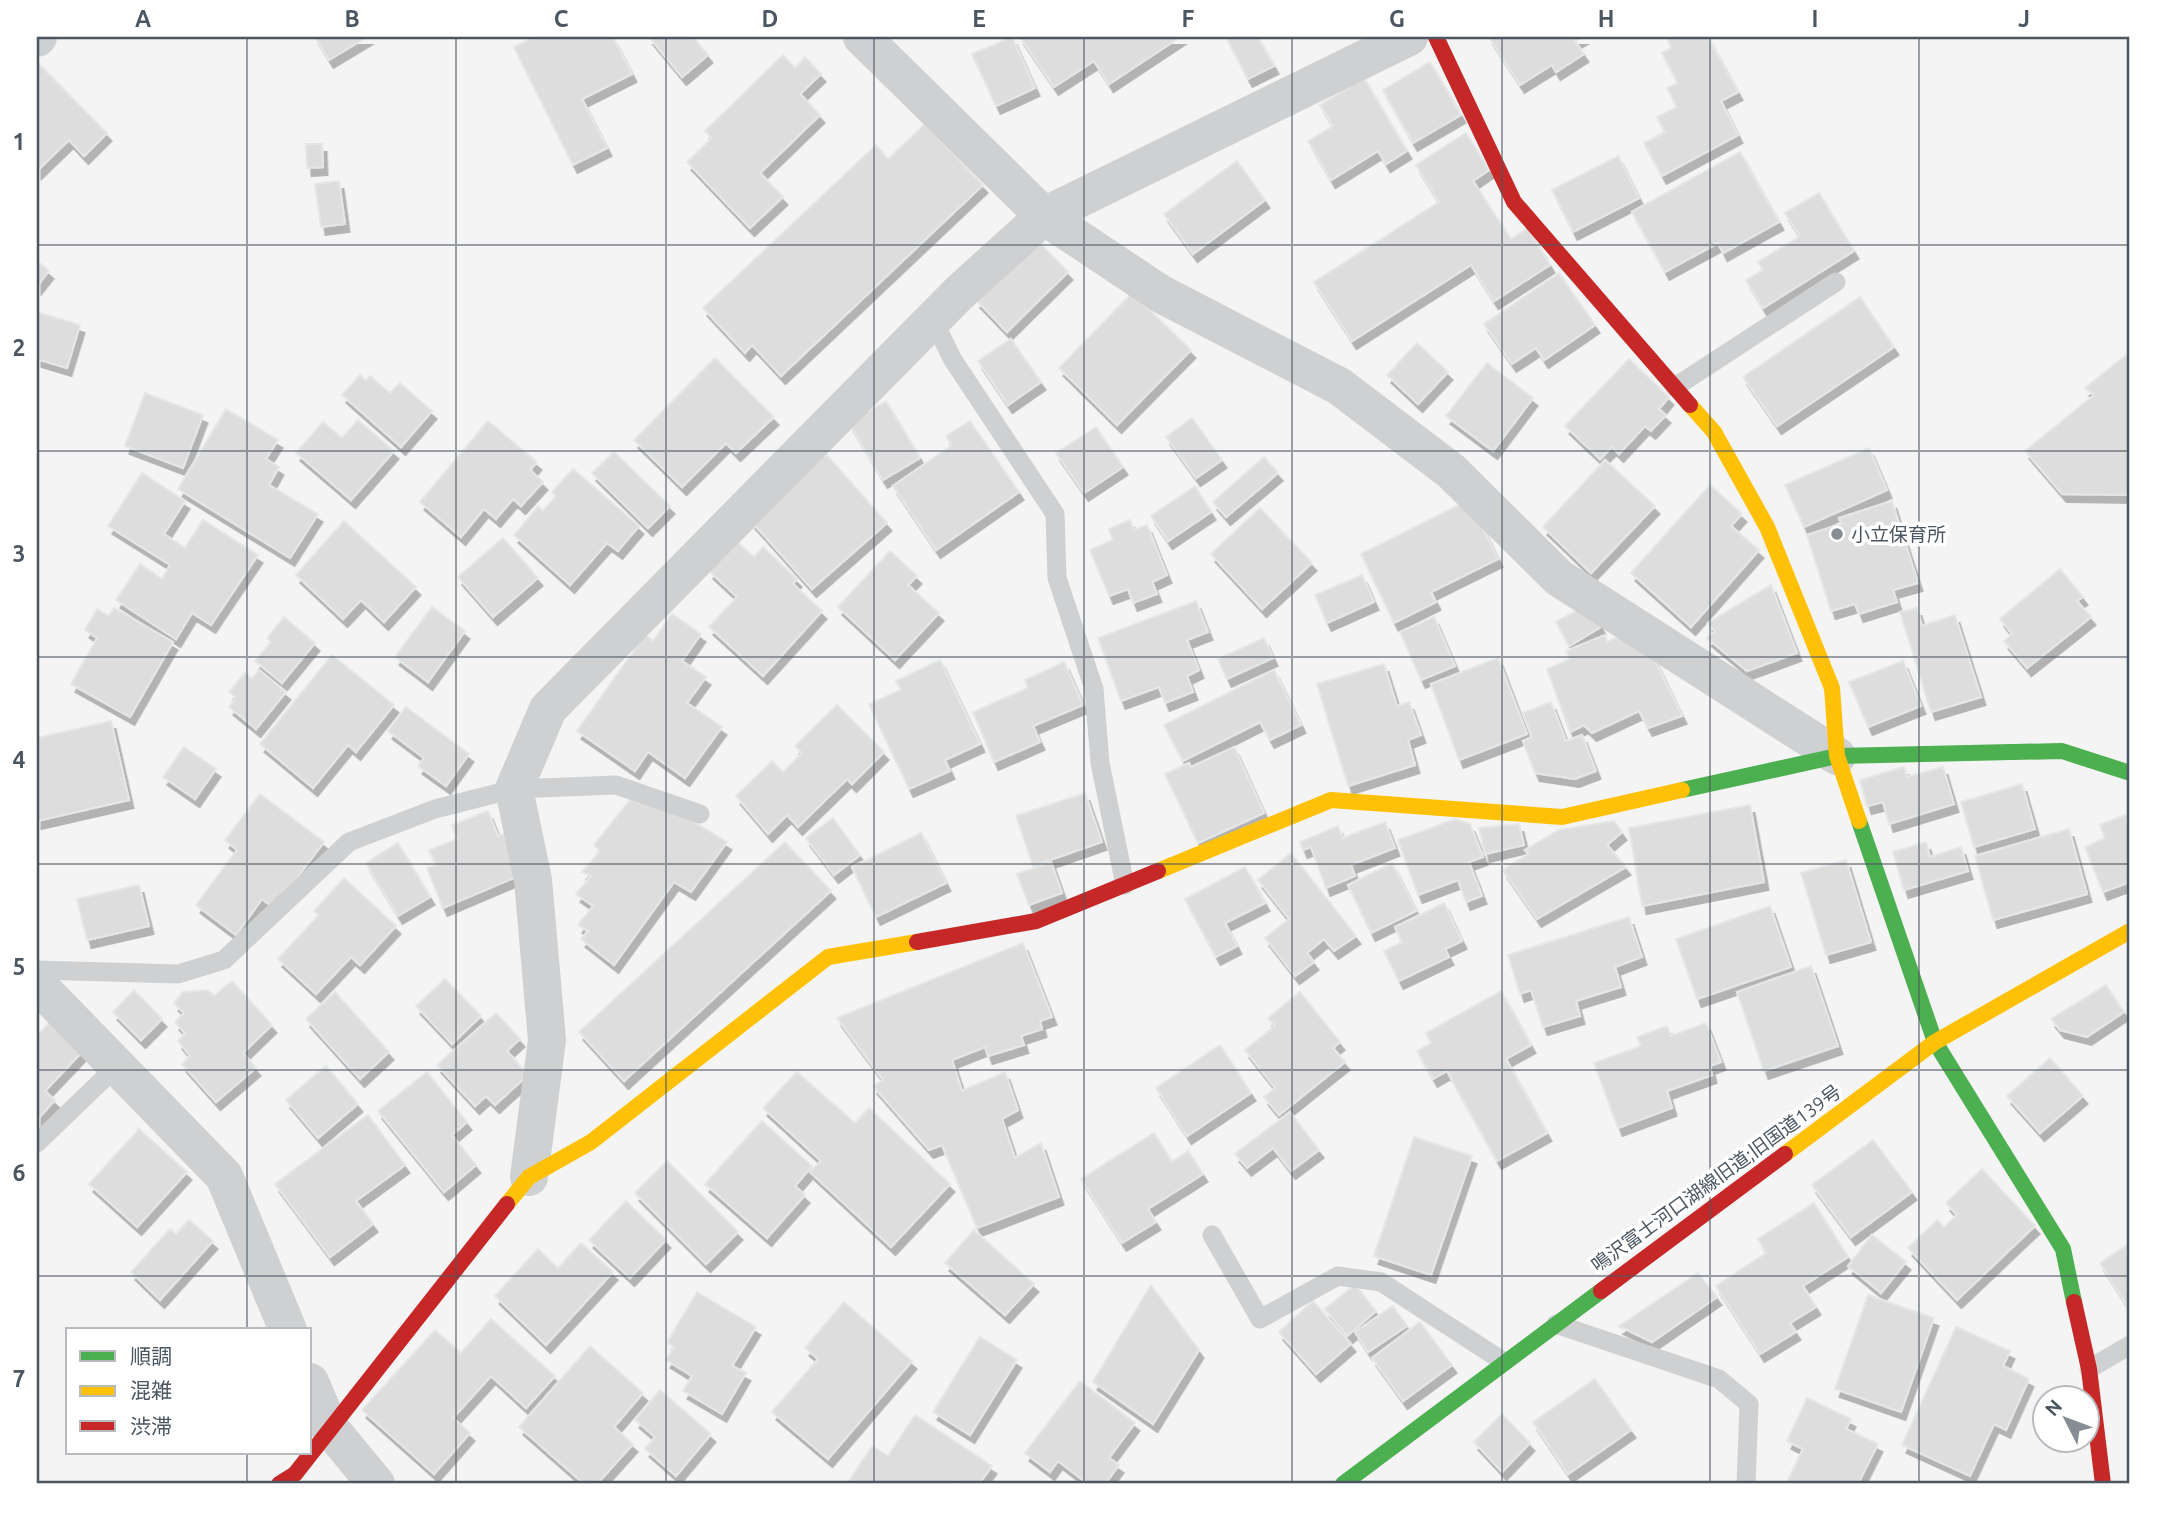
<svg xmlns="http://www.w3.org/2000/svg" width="2167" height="1521" viewBox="0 0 2167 1521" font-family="Ubuntu,'Noto Sans JP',sans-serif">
	<defs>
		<filter id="shadow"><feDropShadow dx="4.5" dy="8" stdDeviation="0" flood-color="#0004"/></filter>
	</defs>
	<rect width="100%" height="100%" fill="#f4f4f4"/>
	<g fill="#ddddde" stroke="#e5e6e7" stroke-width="2" filter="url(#shadow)">
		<path d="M315,37H367L329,60Z"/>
		<path d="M535,37H613L632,74L582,99L607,148L573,165L514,47Z"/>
		<path d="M649,37H693L708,55L682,77Z"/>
		<path d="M1012,37L1035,88L996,106L972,54Z"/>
		<path d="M1020,37H1180L1109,84L1094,61L1054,87Z"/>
		<path d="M1231,37H1258L1274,66L1248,79L1227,39Z"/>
		<path d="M1489,37H1582L1575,41L1584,54L1556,72L1552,65L1520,85Z"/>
		<path d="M1666,37H1708L1738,92L1721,101L1738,135L1662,176L1644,143L1665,132L1657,117L1677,107L1667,88L1678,83L1662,53L1672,48Z"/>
		<path d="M783,55L795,68L805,57L821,74L800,94L820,115L760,173L783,197L750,228L687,162L712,138L705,131Z"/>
		<path d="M1430,62L1461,115L1413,143L1383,90Z"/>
		<path d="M39,64L107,133L84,156L69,140L37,171V67Z"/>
		<path d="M1364,78L1407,151L1386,164L1378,151L1331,180L1308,141L1333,126L1320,105Z"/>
		<path d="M925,124L983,185L781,376L752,345L745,353L703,308L876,145L888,159Z"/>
		<path d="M1466,133L1489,170L1473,181L1511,239L1528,228L1550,265L1494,301L1471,265L1352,341L1314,282L1439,202L1416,165Z"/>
		<path d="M306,144H322L323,167L307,168Z"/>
		<path d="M1740,152L1779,222L1723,253L1718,243L1665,272L1632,212Z"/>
		<path d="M1618,156L1639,198L1573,232L1552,190Z"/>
		<path d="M1237,161L1265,200L1193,254L1164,214Z"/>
		<path d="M339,181L345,224L321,227L315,184Z"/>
		<path d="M1819,193L1854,251L1763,308L1746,280L1763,270L1758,262L1800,236L1785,213Z"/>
		<path d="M1037,240L1068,272L1007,332L976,300Z"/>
		<path d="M37,261L49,271L37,286Z"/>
		<path d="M1559,273L1595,325L1544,360L1536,348L1512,364L1484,324Z"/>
		<path d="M1132,293L1191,350L1117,425L1059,368Z"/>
		<path d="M1860,297L1894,347L1777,426L1743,377Z"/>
		<path d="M37,312L80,325L67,368L37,359Z"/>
		<path d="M1011,339L1041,382L1008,405L978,361Z"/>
		<path d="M1417,343L1448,372L1418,404L1387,375Z"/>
		<path d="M2130,352V495L2062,494L2025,451L2094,395L2085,388Z"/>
		<path d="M715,358L774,417L736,453L726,443L682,487L634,440Z"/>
		<path d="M1629,359L1669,397L1659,409L1666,415L1651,431L1645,426L1619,454L1612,447L1600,459L1565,426Z"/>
		<path d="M1487,363L1533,398L1493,451L1446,416Z"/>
		<path d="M360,375L366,381L370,376L390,393L400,383L432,411L401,447L342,395Z"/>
		<path d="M145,393L203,415L183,468L125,446Z"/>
		<path d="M886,401L920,458L883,480L849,423Z"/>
		<path d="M226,409L278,440L266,459L279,467L269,485L318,514L290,558L178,489Z"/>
		<path d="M1192,418L1222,460L1196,478L1166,437Z"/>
		<path d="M358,420L394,451L351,500L296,453L323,422L342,438Z"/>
		<path d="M488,421L537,462L530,470L543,482L521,506L513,499L496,519L484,509L461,537L420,502Z"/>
		<path d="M970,421L1019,492L936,550L893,486L952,445L946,436Z"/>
		<path d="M1096,427L1123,467L1084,493L1056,453Z"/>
		<path d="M1869,448L1887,490L1804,527L1785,485Z"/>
		<path d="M614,452L670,506L648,528L592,473Z"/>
		<path d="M826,454L887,523L812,589L751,521Z"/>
		<path d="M1264,457L1278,473L1226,517L1213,502Z"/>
		<path d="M1605,460L1655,506L1591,573L1543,527Z"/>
		<path d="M573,469L639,526L618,551L607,543L570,585L514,535L538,507L543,511L556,496L552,492Z"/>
		<path d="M142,473L185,501L164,534L185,548L203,520L258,555L211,625L192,613L176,639L116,600L140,564L162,579L170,565L108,526Z"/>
		<path d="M1710,485L1742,514L1731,526L1759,550L1691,627L1631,573Z"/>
		<path d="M1195,486L1211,512L1168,541L1151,516Z"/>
		<path d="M1469,500L1498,559L1431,592L1436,602L1394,623L1361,554Z"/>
		<path d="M1892,501L1918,583L1893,590L1897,602L1859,614L1855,604L1831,611L1807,535L1842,524L1839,518Z"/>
		<path d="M1260,508L1312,563L1262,609L1211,554Z"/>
		<path d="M1130,520L1134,530L1147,525L1167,575L1152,582L1157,594L1133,603L1128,589L1109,596L1090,550L1113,540L1109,529Z"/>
		<path d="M344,521L416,587L384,622L361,600L343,619L296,575Z"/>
		<path d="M503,538L538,578L493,617L458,577Z"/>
		<path d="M736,541L754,557L763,547L797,579L793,584L822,611L763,676L709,627L737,597L709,571Z"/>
		<path d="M890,551L917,576L908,585L939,613L895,660L838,607Z"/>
		<path d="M2060,569L2083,597L2077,601L2091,617L2027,668L2004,641L2012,634L2000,619Z"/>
		<path d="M1362,575L1374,602L1327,623L1315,595Z"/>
		<path d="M1771,585L1797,653L1747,671L1707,638L1715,632L1708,623Z"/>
		<path d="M1196,601L1208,632L1187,640L1199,670L1187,676L1193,692L1165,703L1159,687L1121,701L1098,638Z"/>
		<path d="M1588,604L1601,627L1569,646L1556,622Z"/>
		<path d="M432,607L465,631L428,682L395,657Z"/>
		<path d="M114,608L173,642L130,717L71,684L97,638L85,630L97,609L109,616Z"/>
		<path d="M1917,608L1922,626L1955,615L1981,697L1931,712L1900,612Z"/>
		<path d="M672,614L701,634L682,661L706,677L687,703L722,727L685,778L648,752L635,771L577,731L645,635L653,641Z"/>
		<path d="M284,617L315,643L282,683L255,661L271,642L267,638Z"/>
		<path d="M1434,617L1455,666L1421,680L1400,632Z"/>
		<path d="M1630,631L1645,640L1682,716L1648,728L1639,711L1592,733L1584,725L1570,732L1547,669L1570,659L1566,651L1605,635L1607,642Z"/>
		<path d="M1264,638L1273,658L1227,679L1218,659Z"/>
		<path d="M332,655L394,705L356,752L348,745L313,788L260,744Z"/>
		<path d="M1498,658L1527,734L1459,760L1431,684Z"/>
		<path d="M940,660L980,744L945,760L950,771L909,789L869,704L901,690L896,681Z"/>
		<path d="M1903,661L1921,706L1868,727L1849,682Z"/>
		<path d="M1064,662L1083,705L1033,726L1040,742L994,762L973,712L1028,688L1025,680Z"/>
		<path d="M1384,664L1397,706L1409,702L1421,735L1408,740L1415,765L1348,786L1317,684Z"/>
		<path d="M259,670L286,692L256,729L229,707L236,698L229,692L245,673L252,679Z"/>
		<path d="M1274,670L1301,725L1270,740L1260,722L1183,761L1164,725Z"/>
		<path d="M1551,702L1566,741L1582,735L1596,771L1575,779L1535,773L1523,741L1532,737L1523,713Z"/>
		<path d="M837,705L884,752L852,784L847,779L798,827L787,815L768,834L736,796L772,761L783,772L802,753L795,746Z"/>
		<path d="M406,707L469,754L446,786L418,766L424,758L388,731Z"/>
		<path d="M111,721L129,800L37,821V738Z"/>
		<path d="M184,747L216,769L195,799L163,777Z"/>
		<path d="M1234,747L1264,813L1198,843L1165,774L1189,763L1191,767Z"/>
		<path d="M1904,767L1907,777L1943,767L1954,804L1889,824L1883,802L1867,806L1860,780Z"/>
		<path d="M2022,784L2035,829L1974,847L1961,802Z"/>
		<path d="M1085,793L1102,842L1033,866L1016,816Z"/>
		<path d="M260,794L324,842L274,908L262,899L236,935L196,905L237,850L225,840Z"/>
		<path d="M630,800L686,817L727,842L691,892L674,882L614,965L581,939L588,931L578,925L593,906L576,894L591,876L582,872L600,851L594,845Z"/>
		<path d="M1750,805L1764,882L1642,906L1629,828Z"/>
		<path d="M488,811L498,836L507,832L523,874L443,908L427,868L436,865L429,850L457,839L452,825Z"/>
		<path d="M2130,813V882L2103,892L2085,847L2105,838L2100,825Z"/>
		<path d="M833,818L860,855L834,875L806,838Z"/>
		<path d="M1455,819L1470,824L1483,857L1469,862L1482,896L1466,902L1458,880L1418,895L1398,840Z"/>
		<path d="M1614,821L1622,832L1607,845L1626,867L1537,919L1503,870L1528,854L1525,850L1559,830Z"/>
		<path d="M1385,822L1395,848L1351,865L1355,876L1326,888L1311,847L1303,850L1300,842L1338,826L1343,838Z"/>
		<path d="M1519,824L1524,845L1485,854L1479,828Z"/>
		<path d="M2069,829L2087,894L1993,920L1975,856Z"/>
		<path d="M921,833L946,883L876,917L852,867Z"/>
		<path d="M785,842L831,891L624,1081L579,1032Z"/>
		<path d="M1926,842L1930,857L1961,847L1968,871L1904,890L1893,852Z"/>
		<path d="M398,843L430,897L398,916L366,863Z"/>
		<path d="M1291,853L1356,936L1334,951L1324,939L1307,953L1314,962L1295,976L1265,938L1289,919L1258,880Z"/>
		<path d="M1846,860L1871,942L1826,955L1801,873Z"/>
		<path d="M1051,862L1062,893L1029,905L1017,874Z"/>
		<path d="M1392,863L1416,911L1371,933L1348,885Z"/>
		<path d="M1245,867L1265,903L1225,923L1237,946L1216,957L1185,899Z"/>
		<path d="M344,878L396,926L360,965L351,957L316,994L278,959L319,915L314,911Z"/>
		<path d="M139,885L149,926L87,940L77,899Z"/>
		<path d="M1444,903L1462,941L1445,949L1449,957L1399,981L1384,951L1402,942L1395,927Z"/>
		<path d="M1770,906L1791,967L1697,999L1676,939Z"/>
		<path d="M1629,917L1642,957L1615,967L1621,987L1576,1001L1580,1016L1543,1027L1531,990L1520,994L1508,955Z"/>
		<path d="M1023,943L1052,1017L1040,1021L1042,1029L1021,1036L1024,1045L988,1056L985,1047L952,1060L962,1091L1005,1072L1018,1110L1002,1119L1015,1158L1041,1143L1059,1197L977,1228L942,1145L929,1150L873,1086L883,1080L837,1018Z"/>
		<path d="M1811,966L1838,1046L1764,1071L1737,992Z"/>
		<path d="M445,979L481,1016L452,1044L416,1006Z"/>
		<path d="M232,981L272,1025L243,1053L256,1068L216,1102L182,1064L190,1056L178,1041L185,1033L175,1022L184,1013L174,1003L183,992L208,990L214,996Z"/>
		<path d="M2106,985L2124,1012L2087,1037L2060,1030L2051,1019Z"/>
		<path d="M134,990L162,1019L141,1040L113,1012Z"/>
		<path d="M1501,991L1531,1045L1506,1059L1547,1133L1497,1161L1447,1071L1433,1079L1417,1051L1431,1043L1426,1033Z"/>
		<path d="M335,992L389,1052L360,1079L306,1019Z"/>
		<path d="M1300,992L1340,1042L1333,1048L1345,1062L1279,1115L1264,1097L1275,1088L1245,1050L1275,1026L1268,1018Z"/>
		<path d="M496,1013L520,1039L507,1051L528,1075L495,1105L486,1096L475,1106L437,1065Z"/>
		<path d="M51,1021L83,1051L45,1091L55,1100L37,1120V1036Z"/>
		<path d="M1706,1023L1721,1062L1710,1066L1712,1075L1667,1091L1672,1108L1618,1128L1594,1063L1641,1046L1637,1037L1667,1026L1671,1036Z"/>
		<path d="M1220,1045L1251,1093L1187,1136L1156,1088Z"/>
		<path d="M2050,1058L2083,1096L2040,1133L2007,1096Z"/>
		<path d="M326,1066L358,1104L318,1138L286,1100Z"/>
		<path d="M427,1072L467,1122L452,1135L476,1165L444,1192L378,1111Z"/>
		<path d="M797,1072L855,1123L869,1108L950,1184L891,1247L810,1172L821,1161L763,1108Z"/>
		<path d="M1290,1112L1319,1150L1291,1171L1273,1148L1247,1168L1235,1154Z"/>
		<path d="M368,1115L405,1165L356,1201L373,1224L330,1257L275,1184Z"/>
		<path d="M762,1121L812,1166L795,1186L805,1195L767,1238L705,1184Z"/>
		<path d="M139,1129L187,1172L137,1227L89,1184Z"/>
		<path d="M1154,1133L1172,1162L1188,1151L1203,1174L1148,1209L1156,1222L1122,1243L1081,1179Z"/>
		<path d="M1414,1137L1472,1156L1431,1275L1374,1256Z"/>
		<path d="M1873,1140L1912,1192L1851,1237L1812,1185Z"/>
		<path d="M667,1161L738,1232L706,1264L635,1193Z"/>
		<path d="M1982,1169L2035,1226L1957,1300L1908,1248L1937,1220L1944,1227L1957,1215L1946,1203Z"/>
		<path d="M626,1201L666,1240L630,1278L589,1240Z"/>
		<path d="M1814,1203L1848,1257L1803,1286L1816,1307L1790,1323L1796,1332L1760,1354L1716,1286L1766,1253L1758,1239Z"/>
		<path d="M189,1220L213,1241L160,1300L131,1272L170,1229L176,1234Z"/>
		<path d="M974,1230L1034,1284L1005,1315L945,1263Z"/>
		<path d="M1872,1235L1906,1262L1881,1293L1848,1266Z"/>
		<path d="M581,1243L613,1272L546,1345L495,1296L538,1249L558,1268Z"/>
		<path d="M2130,1243V1310L2100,1263Z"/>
		<path d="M1698,1273L1717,1297L1652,1342L1619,1326Z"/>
		<path d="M1151,1285L1199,1350L1153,1424L1093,1382Z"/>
		<path d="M1355,1285L1376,1311L1347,1336L1325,1309Z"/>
		<path d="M697,1292L756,1327L732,1366L746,1373L722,1414L683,1391L692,1376L666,1360L674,1347L667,1343Z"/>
		<path d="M1868,1295L1934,1318L1901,1412L1835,1389Z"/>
		<path d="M1313,1301L1351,1344L1316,1374L1279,1332Z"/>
		<path d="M844,1302L912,1361L828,1459L772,1412L818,1359L805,1348Z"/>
		<path d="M1393,1306L1407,1326L1368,1352L1355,1332Z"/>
		<path d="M491,1319L555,1376L526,1408L491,1376L453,1418L470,1433L434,1474L362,1410L435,1330L461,1353Z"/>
		<path d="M1420,1322L1452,1365L1403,1401L1372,1358Z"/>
		<path d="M1956,1327L2010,1351L2003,1366L2029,1379L2006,1430L1994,1424L1970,1476L1902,1445Z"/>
		<path d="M980,1337L1017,1360L970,1435L933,1412Z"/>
		<path d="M590,1346L643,1393L614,1427L633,1444L597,1484H584L519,1427Z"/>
		<path d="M1595,1379L1631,1430L1568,1474L1533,1422Z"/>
		<path d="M1080,1381L1135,1423L1109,1458L1119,1465L1105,1484H1088L1058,1461L1050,1472L1025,1453Z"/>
		<path d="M660,1390L711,1434L676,1476L645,1449L655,1437L635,1420Z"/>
		<path d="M1807,1398L1851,1419L1846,1429L1878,1444L1858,1484H1786L1803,1449L1787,1441Z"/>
		<path d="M1502,1414L1530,1443L1502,1472L1474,1442Z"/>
		<path d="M915,1415L992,1466L979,1484H964L958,1481L956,1484H847L872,1446L888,1456Z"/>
	</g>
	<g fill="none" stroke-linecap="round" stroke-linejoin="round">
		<g stroke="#ced0d2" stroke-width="19">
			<path d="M933,320L953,360L1055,514L1057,578L1094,689L1100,763L1125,885"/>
			<path d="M1675,387L1836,282"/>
			<path d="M37,970L178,974L224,960L349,842L435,809L514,789L616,785L700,814"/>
			<path d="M37,1143L117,1066"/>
			<path d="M1212,1235L1260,1319L1338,1276L1381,1282L1504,1362"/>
			<path d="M1556,1324L1719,1379L1749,1404L1746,1484"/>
			<path d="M2089,1369L2130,1345"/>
		</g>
		<g stroke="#ced0d2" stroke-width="38">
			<path d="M862,37L1044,216L1161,294L1339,386L1451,471L1559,578L1837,756"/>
			<path d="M37,38L38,37"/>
			<path d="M37,984L224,1176L288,1330"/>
			<path d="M529,1177L547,1040L533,880L514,789L548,709L958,294L1044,216L1409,37"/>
			<path d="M310,1382L329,1427L376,1484"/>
		</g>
		<g stroke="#4caf50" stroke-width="16">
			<path d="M1682,790L1837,756L2062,751L2130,773"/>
			<path d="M1859,821L1935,1042L2063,1249L2074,1302"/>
			<path d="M1343,1484L1601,1291"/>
		</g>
		<g stroke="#ffc107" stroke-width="16">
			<path d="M1690,405L1714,432L1767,527L1832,688L1837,756L1859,821"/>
			<path d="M1158,871L1331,800L1562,817L1682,790"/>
			<path d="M1785,1154L1935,1042L2130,931"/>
			<path d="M507,1204L529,1177L591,1142L828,957L917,942"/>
		</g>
		<g stroke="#c62828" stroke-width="16">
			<path d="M1436,37L1514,202L1690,405"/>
			<path d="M917,942L1036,921L1158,871"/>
			<path d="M1601,1291L1785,1154"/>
			<path d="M2074,1302L2089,1369L2103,1484"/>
			<path d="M279,1484L295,1474L507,1204"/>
		</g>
	</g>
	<path fill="none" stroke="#4a5661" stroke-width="2" stroke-opacity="0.55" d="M247,37V1330M456,37V1484M666,37V1484M874,37V1484M1084,37V1484M1292,37V1484M1502,37V1484M1710,37V1484M1919,37V1484M37,245H2130M37,451H2130M37,657H2130M37,864H2130M37,1070H2130M37,1276H2130M247,1453V1484"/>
	<circle fill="#868d94" stroke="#fff" stroke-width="2.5" cx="1837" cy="534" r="7"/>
	<g text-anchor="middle" stroke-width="7" stroke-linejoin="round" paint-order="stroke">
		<g font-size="19" fill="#4a5661" stroke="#fff" text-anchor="start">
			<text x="1851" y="541">小立保育所</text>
		</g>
		<g font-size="19" fill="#4a5661" stroke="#fff">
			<text transform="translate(1716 1178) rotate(-36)" y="7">鳴沢富士河口湖線旧道;旧国道139号</text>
		</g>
	</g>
	<rect width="2167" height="1521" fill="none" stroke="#ffffff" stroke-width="77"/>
	<rect x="66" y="1328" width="245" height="126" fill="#ffffff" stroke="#b7bbc0" stroke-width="2"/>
	<rect x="80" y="1351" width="35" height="10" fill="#4caf50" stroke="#b7bbc0" stroke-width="2"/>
	<text x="130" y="1364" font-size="21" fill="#4a5661">順調</text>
	<rect x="80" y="1386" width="35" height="10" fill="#ffc107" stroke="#b7bbc0" stroke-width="2"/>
	<text x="130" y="1398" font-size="21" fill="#4a5661">混雑</text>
	<rect x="80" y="1421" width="35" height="10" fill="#c62828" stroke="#b7bbc0" stroke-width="2"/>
	<text x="130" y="1434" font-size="21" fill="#4a5661">渋滞</text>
	<g transform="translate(2066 1419) rotate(312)"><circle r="33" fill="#ffffff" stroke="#b7bbc0" stroke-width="2"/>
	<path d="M0-5L12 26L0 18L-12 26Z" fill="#868d94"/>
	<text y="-10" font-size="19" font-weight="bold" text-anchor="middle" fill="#4a5661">N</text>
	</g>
	<rect x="38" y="38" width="2090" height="1444" fill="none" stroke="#4a5661" stroke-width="2.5"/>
	<g font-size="23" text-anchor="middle" font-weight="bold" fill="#4a5661">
		<text x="143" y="27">A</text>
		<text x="352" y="27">B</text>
		<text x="561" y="27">C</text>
		<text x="770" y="27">D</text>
		<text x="979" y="27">E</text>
		<text x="1188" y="27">F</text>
		<text x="1397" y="27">G</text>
		<text x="1606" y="27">H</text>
		<text x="1815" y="27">I</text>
		<text x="2024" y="27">J</text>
		<text x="19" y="150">1</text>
		<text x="19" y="356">2</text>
		<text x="19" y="562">3</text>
		<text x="19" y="768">4</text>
		<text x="19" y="975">5</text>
		<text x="19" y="1181">6</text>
		<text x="19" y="1387">7</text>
	</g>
</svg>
